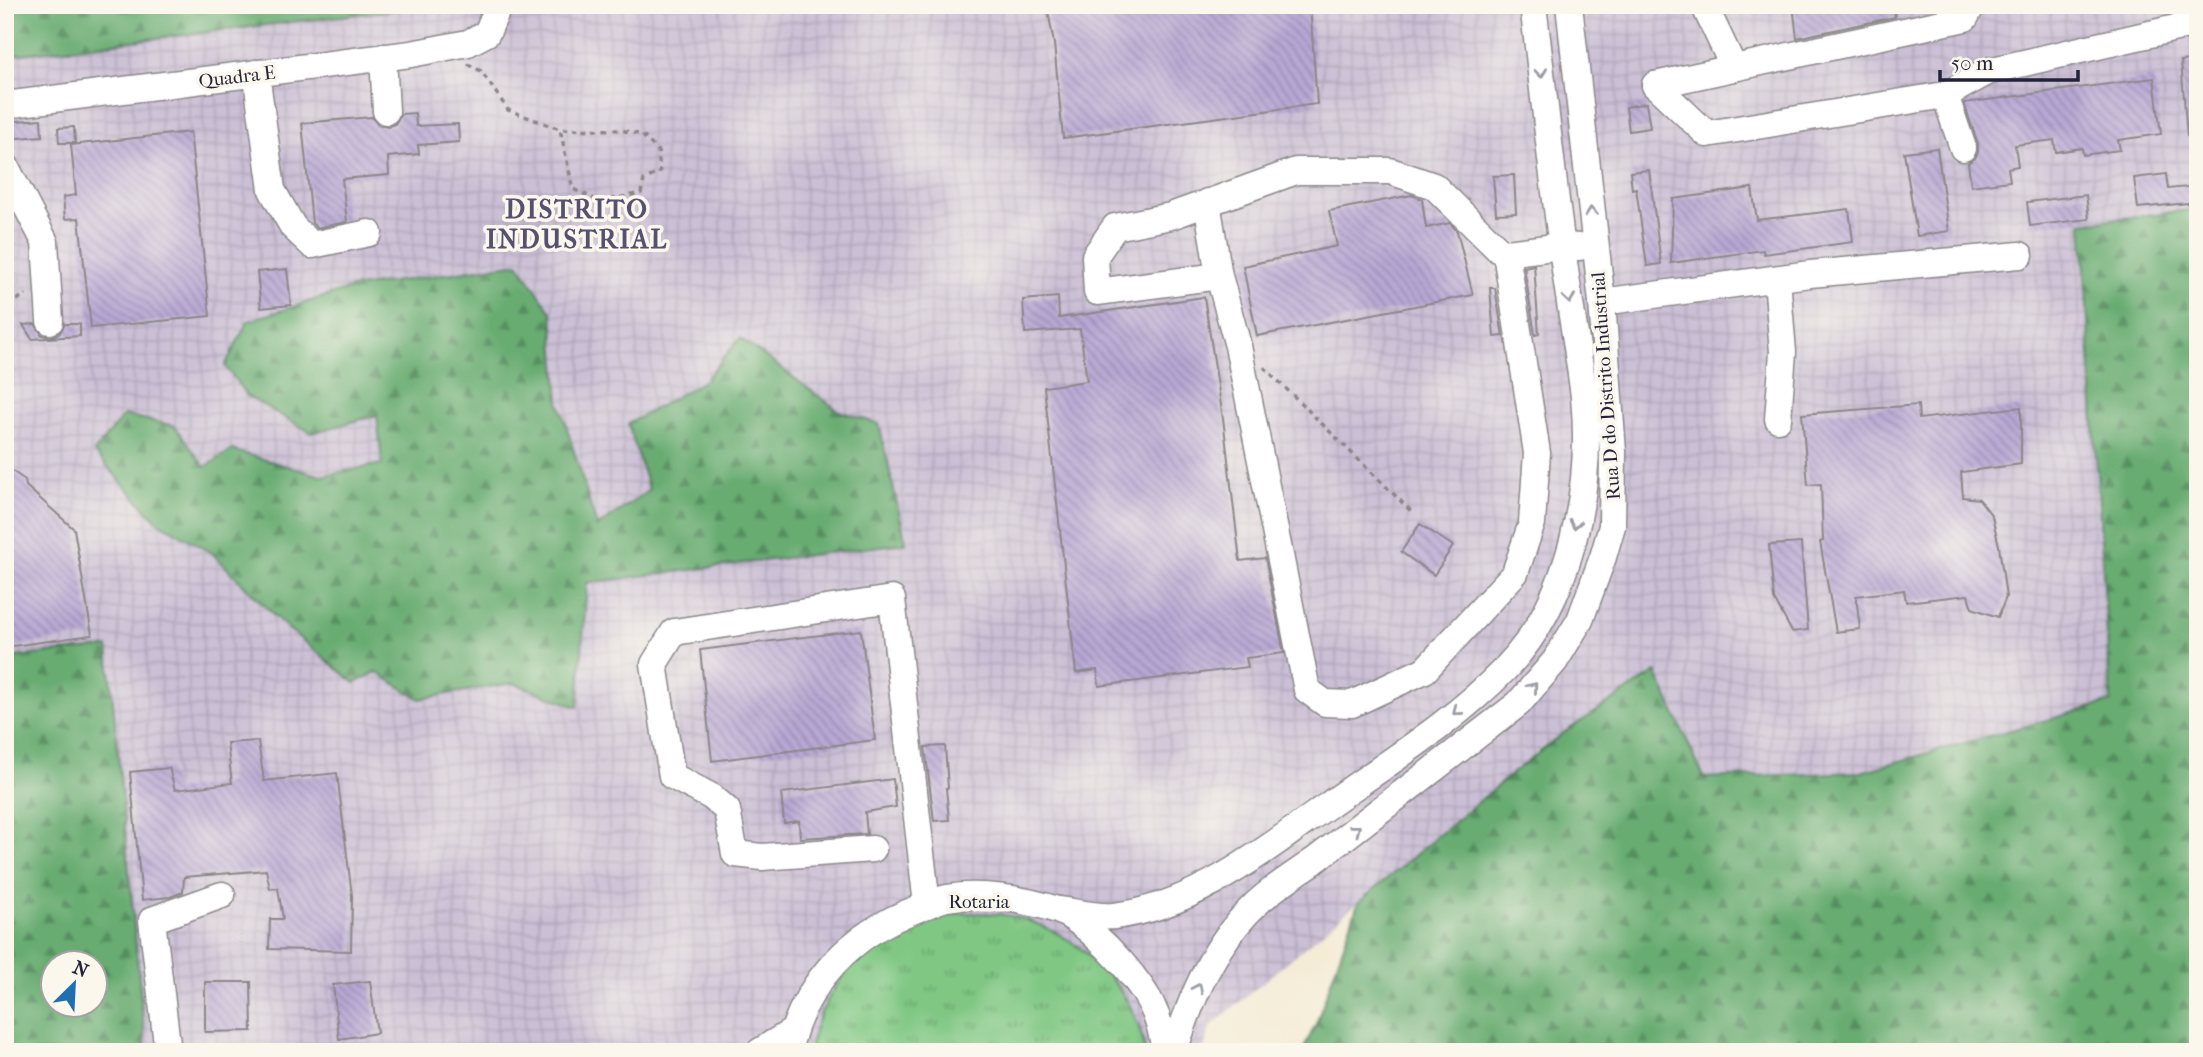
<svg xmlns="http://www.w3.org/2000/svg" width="2203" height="1057" viewBox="0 0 2203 1057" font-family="'IM FELL French Canon',serif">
	<defs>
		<pattern id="industrial-grid" width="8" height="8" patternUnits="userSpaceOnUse" patternTransform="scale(1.75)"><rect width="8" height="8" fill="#cbbfd5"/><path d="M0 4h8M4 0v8" fill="none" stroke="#aea4b8"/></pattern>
		<pattern id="grass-tufts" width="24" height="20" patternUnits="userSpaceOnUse" patternTransform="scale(1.75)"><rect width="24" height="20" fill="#7fc783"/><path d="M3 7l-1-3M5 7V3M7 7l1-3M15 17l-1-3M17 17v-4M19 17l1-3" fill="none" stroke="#68a16c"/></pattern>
		<pattern id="forest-firs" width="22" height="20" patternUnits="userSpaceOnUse" patternTransform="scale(1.75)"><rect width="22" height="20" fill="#67ac71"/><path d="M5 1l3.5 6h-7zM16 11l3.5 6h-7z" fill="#548c5e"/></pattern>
		<pattern id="building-back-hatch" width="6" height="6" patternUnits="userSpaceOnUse" patternTransform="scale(1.75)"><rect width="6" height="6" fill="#b8a7d4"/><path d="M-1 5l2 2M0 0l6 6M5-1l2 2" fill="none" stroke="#9588ad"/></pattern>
	</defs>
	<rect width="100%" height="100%" fill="#fbf7ec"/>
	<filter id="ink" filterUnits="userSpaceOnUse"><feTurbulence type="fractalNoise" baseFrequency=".0143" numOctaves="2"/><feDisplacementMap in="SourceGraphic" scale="14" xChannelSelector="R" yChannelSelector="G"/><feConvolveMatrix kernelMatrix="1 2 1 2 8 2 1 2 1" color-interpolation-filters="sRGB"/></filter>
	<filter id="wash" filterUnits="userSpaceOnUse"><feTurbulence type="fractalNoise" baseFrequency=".00686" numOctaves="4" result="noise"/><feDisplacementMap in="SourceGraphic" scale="28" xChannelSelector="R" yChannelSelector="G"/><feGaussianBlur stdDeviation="1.57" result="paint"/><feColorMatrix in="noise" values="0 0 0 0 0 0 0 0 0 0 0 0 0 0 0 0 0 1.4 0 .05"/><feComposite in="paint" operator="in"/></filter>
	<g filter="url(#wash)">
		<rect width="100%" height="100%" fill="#f4ecd7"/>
		<path fill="url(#industrial-grid)" fill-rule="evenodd" d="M437,5H2198V209L2082,223L2112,702L1861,772L1704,778L1656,672L1543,747L1210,1027L1203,1052H5V56ZM52,962H94V1004H52Z"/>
		<path fill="url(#grass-tufts)" stroke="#50745f" stroke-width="2" d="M962,913C986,913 1010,913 1032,922C1087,942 1136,992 1145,1052H809C820,990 869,934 930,918C941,916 952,915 962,913Z"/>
		<g fill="url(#forest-firs)" stroke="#446756" stroke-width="2" fill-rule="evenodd">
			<path d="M5,5H437L5,56Z"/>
			<path d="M2198,209V1052H1302L1316,1024L1358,903L1509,776L1565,732L1656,672L1704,778L1861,772L2111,702L2082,223Z"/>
			<path d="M518,263L552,313L559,402L597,527L649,490L628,424L705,380L740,338L839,411L879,424L906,543L587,583L578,707L513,683L420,699L376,672L355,683L286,627L212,553L157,521L94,452L124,415L175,426L205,467L232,450L321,476L382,464L377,415L312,433L247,396L225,366L248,321L352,288Z"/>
			<path d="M108,647L146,1052H5V658ZM52,962H94V1004H52Z"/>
		</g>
		<g id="blocks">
			<g fill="url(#building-back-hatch)">
				<path d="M1047,5H1310L1317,104L1063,138L1054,44Z"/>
				<path d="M1793,5H1893L1895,17L1797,38Z"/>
				<path d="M2198,59V135L2187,136L2181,61Z"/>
				<path d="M2154,78L2161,134L2118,140L2120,150L2083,155L2082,148L2056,152L2054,140L2015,145L2018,166L2008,168L2010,181L1971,186L1968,163L1975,158L1978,152V144L1964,103Z"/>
				<path d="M1646,103L1650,128L1629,131L1626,107Z"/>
				<path d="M415,113L416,126L458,124L459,142L418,145L419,154L388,157L389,175L342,179L347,222L317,228L312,223L302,123L372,117L378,125L388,127L395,124L401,114Z"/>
				<path d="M41,119L42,136L7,139L5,122Z"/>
				<path d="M74,127L75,143H59L58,128Z"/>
				<path d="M190,132L210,316L91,328L79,218L65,219L63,197L76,195L71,145Z"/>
				<path d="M1937,148L1949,231L1917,236L1904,152Z"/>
				<path d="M1649,170L1661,264L1647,266L1636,188L1632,189L1630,172Z"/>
				<path d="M2166,174L2168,189L2198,186V202L2138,208L2134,178Z"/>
				<path d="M1514,175L1516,213L1496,214L1493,176Z"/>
				<path d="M1752,188L1757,220L1849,209L1853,242L1764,254L1763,250L1671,263L1673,199Z"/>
				<path d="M1412,195L1422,199L1426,228L1450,223L1457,231L1473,295L1257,336L1243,266L1337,246L1329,211Z"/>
				<path d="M2086,195L2089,219L2030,226L2027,202Z"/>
				<path d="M1534,265L1539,334L1535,335L1524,267Z"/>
				<path d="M287,269L291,305L261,308L257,272Z"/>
				<path d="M1490,288H1495L1503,336L1494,337Z"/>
				<path d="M1058,297L1059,318L1204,297L1223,418L1240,561L1265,558L1284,653L1246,658L1248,667L1099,686L1097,670L1076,673L1044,387L1087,381L1080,329L1025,333L1023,300Z"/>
				<path d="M35,324L42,335L50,337L59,334L65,324H80V336L32,339L23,325Z"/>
				<path d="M1918,405L1919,419L2021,407V464L1961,472L1963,497L1979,499L1992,516L1999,546L2006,597L1998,617L1972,608L1968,595L1906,602L1904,590L1856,596L1860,629L1836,632L1820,542L1823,541L1821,484L1808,485L1802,414Z"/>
				<path d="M5,466L25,480L26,486L74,529L92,635L5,647Z"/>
				<path d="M1420,524L1453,546L1434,575L1401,552Z"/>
				<path d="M1801,543L1808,630L1792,632L1774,599L1769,545Z"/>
				<path d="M861,630L875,740L712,761L700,650Z"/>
				<path d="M258,741L264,781L337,773L352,896L351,951L269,949L270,919H283L278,888L270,889L266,870L184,877L183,892L170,897L142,900L130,772L169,768L175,790L232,783L227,743Z"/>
				<path d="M945,746L948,788H946L949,820L934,821L925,747Z"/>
				<path d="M893,779L896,807L865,812L867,834L800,838L799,821L784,823L781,793Z"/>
				<path d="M370,981L377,1033L339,1039L333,985Z"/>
				<path d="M205,982H251L252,1031L205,1032Z"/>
			</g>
		</g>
	</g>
	<g filter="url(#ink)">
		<use href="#blocks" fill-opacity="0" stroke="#8b8789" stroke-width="2"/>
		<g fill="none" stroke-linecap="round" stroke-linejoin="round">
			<g stroke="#8b8789" stroke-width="29">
				<g id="minor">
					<path d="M1704,5L1734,68"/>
					<path d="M383,57L386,111"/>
					<path d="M256,73L272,190L293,227L312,245L369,233"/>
					<path d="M1655,85L1965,18L1972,5"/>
					<path d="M1655,85L1707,134L1945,95"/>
					<path d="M5,105L411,54L468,43L487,33L499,5"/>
					<path d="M1963,148L1945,95L1989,71L2198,23"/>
					<path d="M5,165L45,242L50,321"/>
					<path d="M1207,202L1219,276L1238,346L1307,690L1325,703L1352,704L1425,670L1515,573L1532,523L1537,453L1506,253"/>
					<path d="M1219,276L1097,292L1095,256L1115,227L1171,216L1296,171H1390L1434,186L1499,250L1506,253L1562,246L1579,247"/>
					<path d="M1777,279L1783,352L1778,419"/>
					<path d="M1602,302L1810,274L2020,255"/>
					<path d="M873,849L762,857L735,854L727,810L712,797L672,776L654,664L674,632L892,599L927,905"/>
					<path d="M1059,910C1076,912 1097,918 1114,916C1194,907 1263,851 1327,806C1387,763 1454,722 1505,669C1571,601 1593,489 1584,397C1578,347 1568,297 1562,247C1551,166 1543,86 1533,5"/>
					<path d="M168,1052L152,920L222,895"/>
					<path d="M759,1052L793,1031"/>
					<path d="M788,1052C803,983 852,933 917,909C926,906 937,900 947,898C980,892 1025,899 1057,910C1078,917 1107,946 1122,963C1147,992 1160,1013 1165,1052"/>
					<path d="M1174,1052C1189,1003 1210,952 1246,914C1265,893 1291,877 1314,861L1518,704L1555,661L1580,620L1603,557L1612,526L1613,452L1602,302L1569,5"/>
				</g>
			</g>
			<g stroke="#8b8789" stroke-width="3.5" stroke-dasharray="5 5" stroke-linecap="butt">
				<path d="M468,64L481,71L508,110L560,129L573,189L601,202L641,193L644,180L660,172L658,151L642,135L621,130L560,129"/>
				<path d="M17,300L26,294"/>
				<path d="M1264,367L1414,514"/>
			</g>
			<use href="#minor" stroke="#fff" stroke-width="26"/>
		</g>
		<defs><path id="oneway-chevron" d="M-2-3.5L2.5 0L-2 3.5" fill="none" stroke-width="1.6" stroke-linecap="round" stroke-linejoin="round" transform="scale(1.75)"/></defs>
		<g stroke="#9c9ca7">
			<use href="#oneway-chevron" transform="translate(1541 73) rotate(83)"/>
			<use href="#oneway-chevron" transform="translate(1591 212) rotate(-96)"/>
			<use href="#oneway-chevron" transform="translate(1569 299) rotate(82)"/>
			<use href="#oneway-chevron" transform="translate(1575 524) rotate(102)"/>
			<use href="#oneway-chevron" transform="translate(1533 687) rotate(-50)"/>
			<use href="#oneway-chevron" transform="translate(1457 711) rotate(140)"/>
			<use href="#oneway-chevron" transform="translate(1356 829) rotate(-38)"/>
			<use href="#oneway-chevron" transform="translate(1198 988) rotate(-64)"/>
		</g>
	</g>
	<g text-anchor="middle" stroke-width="7" stroke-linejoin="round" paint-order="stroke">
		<g font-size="19" fill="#22223b" stroke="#fbf7ec">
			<text transform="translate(237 76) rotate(-7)" y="7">Quadra E</text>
			<text transform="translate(1605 386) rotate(-94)" y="7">Rua D do Distrito Industrial</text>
			<text x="979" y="908">Rotaria</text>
		</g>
		<g font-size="26" font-weight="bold" letter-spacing="2" fill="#565171" stroke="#fbf7ec">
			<text x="577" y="218">DISTRITO<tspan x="577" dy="30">INDUSTRIAL</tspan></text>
		</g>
	</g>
	<rect width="2203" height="1057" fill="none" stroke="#fbf7ec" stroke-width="28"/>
	<g transform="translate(74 984) rotate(24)"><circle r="33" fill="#fbf7ec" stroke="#a4a2a5" stroke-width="2"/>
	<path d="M0-5L12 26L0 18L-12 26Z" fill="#1f6fb2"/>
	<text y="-10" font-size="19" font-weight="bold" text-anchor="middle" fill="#22223b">N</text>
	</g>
	<path d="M1940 70v10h138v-10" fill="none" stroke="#22223b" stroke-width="3.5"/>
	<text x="1951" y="70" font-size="21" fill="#22223b" stroke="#fbf7ec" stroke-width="5" paint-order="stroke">50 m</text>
</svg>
